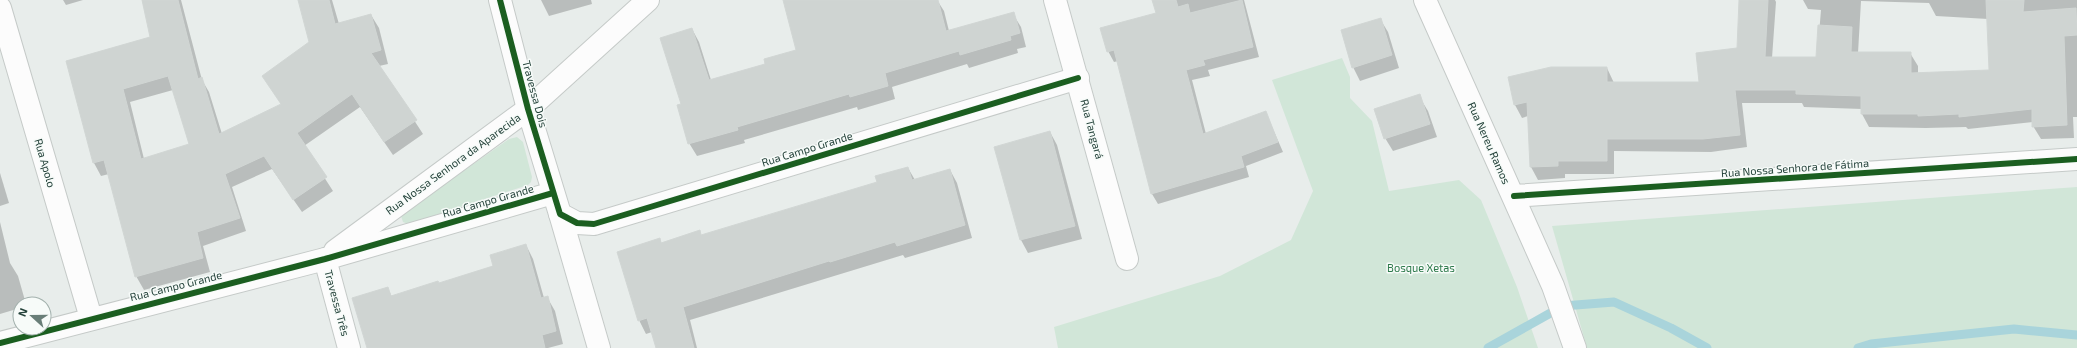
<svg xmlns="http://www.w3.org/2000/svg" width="2077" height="348" viewBox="0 0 2077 348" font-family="'Exo 2',sans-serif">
	<rect width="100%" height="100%" fill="#e8edeb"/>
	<g fill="#d1e6d8">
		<path d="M1342,58L1350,77V98L1372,121L1389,191L1459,180L1481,200L1517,287L1538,348H1058L1054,327L1220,276L1291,240L1313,191L1272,80Z"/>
		<path d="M517,137L523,142L532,177L531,182L528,185L408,224L403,222L401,216L405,212L509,139Z"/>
		<path d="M2077,187V348H1587L1552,226Z"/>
	</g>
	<g fill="#0003" fill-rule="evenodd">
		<path d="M63,0H83L66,5Z"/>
		<path d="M142,0H181L202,80L209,92L222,134L282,105L263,76L310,43L299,0H332L339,24L371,15L379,28L388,64L379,66L423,134L393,155L360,107L304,146L333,191L302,212L272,169L232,187L246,231L203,246L210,272L144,290L136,276L109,174L101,176L94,163L67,61L152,37ZM173,90L190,145L144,159L130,102Z"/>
		<path d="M541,0H591L592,4L549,16Z"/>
		<path d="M784,0H937L944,11L949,31L1013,14L1021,27L1026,47L1017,49L1018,53L969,68L967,64L892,87L895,99L858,110L857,107L744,140L745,143L697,156L689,143L682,104L692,29L699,42L711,80L767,65L797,51Z"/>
		<path d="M1153,0H1244L1259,57L1208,70L1210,76L1192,80L1206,134L1266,113L1283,152L1246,166L1249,177L1158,204L1152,194L1118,61L1114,62L1108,51L1157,14Z"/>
		<path d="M1740,0H1775L1776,2L1772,58H1817L1821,10L1808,9L1803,0H2077V117H2073L2074,138L2041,139L2033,126V122L1968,129L1966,127L1926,128L1869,127L1862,114V109L1804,107L1802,103H1742L1747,147L1711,152L1614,151V174H1565V178L1538,180L1531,167L1528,116L1522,118L1515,105L1607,68L1614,83H1700L1738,49ZM1861,1L1929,3L1936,16L1988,19L1990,71L1918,74V66L1910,53H1858Z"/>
		<path d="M1380,19L1388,32L1399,68L1360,81L1353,67Z"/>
		<path d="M1420,98L1428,111L1437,137L1393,151L1385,138Z"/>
		<path d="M1050,132L1057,145L1082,239L1028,253L1021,240L995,148Z"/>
		<path d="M908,168L915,180L950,170L957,183L972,238L905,258L903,255L690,320L697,348H657L652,332L646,334L639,320L659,239L662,244L699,232L701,236L878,183Z"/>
		<path d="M0,173L9,203L0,206Z"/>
		<path d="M0,222L10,263L18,276L26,304H20V308L0,314Z"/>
		<path d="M526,245L533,259L544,298L547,297L555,311L563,344L548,348H368L388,289L392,297L439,284L494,266Z"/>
	</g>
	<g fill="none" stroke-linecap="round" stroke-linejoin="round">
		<g stroke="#a9d4db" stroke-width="9">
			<path d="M1488,348L1563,306L1614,302L1671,328L1707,348"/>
			<path d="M1858,348L1871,344L2014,329L2077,335"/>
		</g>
	</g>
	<g fill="#cfd4d2" stroke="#d1d6d4" fill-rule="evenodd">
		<path d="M142,0H178L198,79L202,77L219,134L281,104L262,76L309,42L298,0H329L335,24L371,14L381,50L371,53L417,120L384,142L352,94L297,133L327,177L293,200L264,156L225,174L240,218L197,232L203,258L135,277L104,160L93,163L66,61L150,37ZM168,76L189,144L141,159L123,89Z"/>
		<path d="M783,0H938L946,31L1014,12L1020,33L1010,36L1011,40L960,55L959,51L885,73L888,86L850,97L849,94L737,127L738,130L688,144L677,105L681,104L660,38L692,28L709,80L765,64L764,59L796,50Z"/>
		<path d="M1152,0H1176L1178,7L1188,4L1190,13L1242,0L1253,47L1203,60L1205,65L1186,70L1203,134L1266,111L1278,142L1241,156L1244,167L1151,194L1114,50L1107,52L1100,28L1156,13Z"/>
		<path d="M1739,0H1768L1765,57H1816L1818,25L1852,27L1851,52H1911V73L1989,70L1986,0H2024L2023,12L2076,8L2077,35L2064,36L2067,125L2032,127V109L1959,117V114L1918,116V114H1861V96L1796,94V90H1735L1740,135L1703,139H1607V161H1558V166L1530,167L1527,102L1514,105L1508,77L1551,67H1607V82H1699L1696,53L1737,48Z"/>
		<path d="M1381,18L1392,55L1352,68L1341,30Z"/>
		<path d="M1420,94L1430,124L1384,139L1374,109Z"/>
		<path d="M1050,131L1075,226L1020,240L994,147Z"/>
		<path d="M908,167L912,180L950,169L965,225L897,246L895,242L830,262L829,261L683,307L694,348H656L647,318L638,321L617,252L660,238L661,243L700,230L701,235L877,182L875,176Z"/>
		<path d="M526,244L541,298L548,296L556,331L542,335L545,348H367L352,298L388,287L391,296L438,281L439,283L493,266L490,255Z"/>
	</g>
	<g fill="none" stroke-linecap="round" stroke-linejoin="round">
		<g stroke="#c5cac8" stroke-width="24">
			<g id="minor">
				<path d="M500,0L528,109L560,214L577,223L594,224L1078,78"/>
				<path d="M1055,0L1127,259"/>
				<path d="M1425,0L1553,286L1575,348"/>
				<path d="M0,8L91,318"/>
				<path d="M1514,196L2077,159"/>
				<path d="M560,214L599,348"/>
				<path d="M335,251L528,109L648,0"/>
				<path d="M325,259L349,348"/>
				<path d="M0,343L325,259L553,193"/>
			</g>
		</g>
		<use href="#minor" stroke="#fcfcfc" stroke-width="22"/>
		<g stroke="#f7fbf9" stroke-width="8">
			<g id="cycleway">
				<path d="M500,0L528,109L560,214L577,223L594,224L1078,78"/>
				<path d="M1514,196L2077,159"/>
				<path d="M0,343L325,259L553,193"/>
			</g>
		</g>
		<use href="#cycleway" stroke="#1b5e20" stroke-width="6"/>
	</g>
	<g text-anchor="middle" stroke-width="3" stroke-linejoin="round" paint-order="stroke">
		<g font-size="11" fill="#24423a" stroke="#f7fbf9">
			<text transform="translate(535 94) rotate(75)" y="4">Travessa Dois</text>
			<text transform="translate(1092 129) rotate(75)" y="4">Rua Tangará</text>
			<text transform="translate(1489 143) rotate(66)" y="4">Rua Nereu Ramos</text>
			<text transform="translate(807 149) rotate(-17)" y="4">Rua Campo Grande</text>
			<text transform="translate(45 163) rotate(74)" y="4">Rua Apolo</text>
			<text transform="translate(453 164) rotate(-36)" y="4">Rua Nossa Senhora da Aparecida</text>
			<text transform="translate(1795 168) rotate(-4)" y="4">Rua Nossa Senhora de Fátima</text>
			<text transform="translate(488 201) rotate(-16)" y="4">Rua Campo Grande</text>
			<text transform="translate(176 286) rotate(-14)" y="4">Rua Campo Grande</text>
			<text transform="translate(337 303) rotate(75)" y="4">Travessa Três</text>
		</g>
		<g font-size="11" fill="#2d7a4b" stroke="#f7fbf9">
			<text x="1421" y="272">Bosque Xetas</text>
		</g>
	</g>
	<g transform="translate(32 316) rotate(291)"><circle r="19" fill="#f7fbf9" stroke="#a3b1ad"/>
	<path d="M0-3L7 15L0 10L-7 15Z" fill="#697e78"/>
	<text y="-6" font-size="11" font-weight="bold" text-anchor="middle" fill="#24423a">N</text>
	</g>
</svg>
